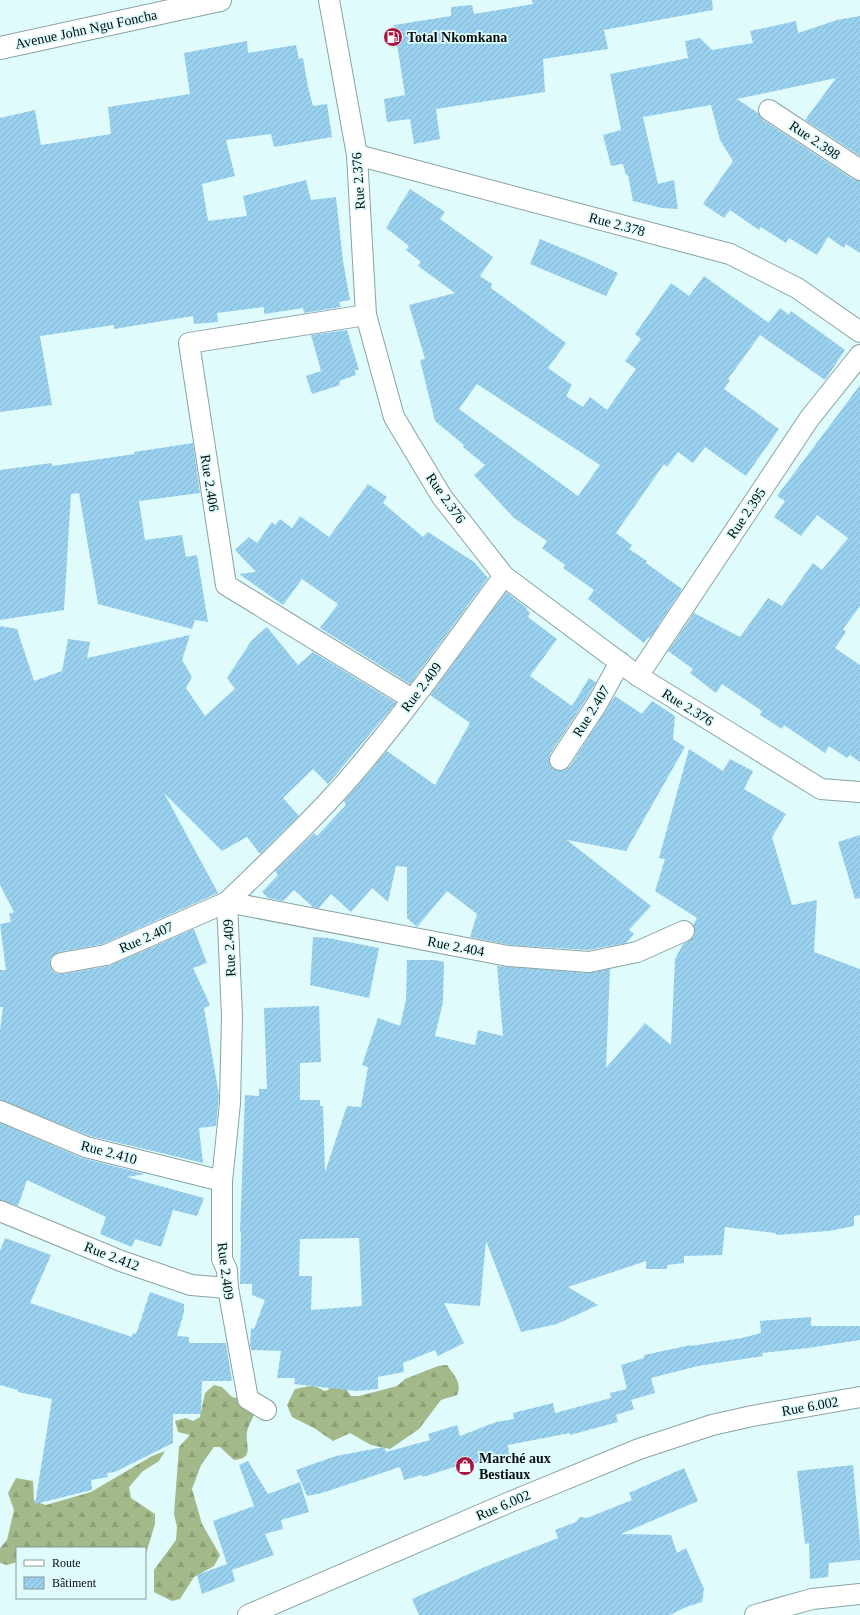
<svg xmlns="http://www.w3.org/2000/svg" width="860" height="1615" viewBox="0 0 860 1615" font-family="'Times New Roman',serif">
	<defs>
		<pattern id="forest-firs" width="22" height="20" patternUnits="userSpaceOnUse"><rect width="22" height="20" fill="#a3b989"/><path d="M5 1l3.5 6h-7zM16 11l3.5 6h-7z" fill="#8b9e75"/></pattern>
		<pattern id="building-hatch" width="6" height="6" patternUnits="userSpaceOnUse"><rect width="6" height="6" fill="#9ad1ef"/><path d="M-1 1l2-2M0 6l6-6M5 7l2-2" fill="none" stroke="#83b2cc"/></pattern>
	</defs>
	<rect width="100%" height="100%" fill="#dffbfc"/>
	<g fill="url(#forest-firs)">
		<path d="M447,1365C453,1374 463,1383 457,1395L441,1400L419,1429L390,1449L371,1445L350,1433L333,1441L314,1428L292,1417L287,1405L295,1389C305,1387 314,1383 324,1391L328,1390L334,1383L344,1386L351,1396H359L397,1386L405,1379L438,1366Z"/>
		<path d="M214,1385L222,1387L232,1397L242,1399L255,1412C253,1418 248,1426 247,1432C245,1445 255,1459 234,1460L220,1447H214L201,1465L192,1489L202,1524L220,1555L214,1566L194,1577L180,1599L172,1601L154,1592V1570L176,1540L177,1527L174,1514L179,1447L190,1435L178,1432L175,1421L186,1418L193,1421L200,1417L205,1393Z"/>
		<path d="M165,1451L159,1461L143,1471L129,1487L131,1498L155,1514V1524L145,1557V1548H17V1562L7,1565L0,1563V1548L7,1540L14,1510L8,1493L16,1478L33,1481L34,1501L46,1505L91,1492L152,1456Z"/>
	</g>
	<g fill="url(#building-hatch)" fill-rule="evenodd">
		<path d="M532,0H712L713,10L604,30L608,49L543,59L545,92L436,109L440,139L414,144L410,119L387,122L384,99L405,95L394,25L451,16V7L472,5L474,14L533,4Z"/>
		<path d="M860,16V156L805,120L836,78L737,99L758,113L763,120L854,180L860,181V253L846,244L844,248L828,237L817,255L789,238L786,243L761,227L759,230L730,210L724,218L703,204L733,161L720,140L711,105L643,117L658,184L674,180L678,209L662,208L633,201L628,175H626L623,164L611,166L603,135L621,130L610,74L688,58L685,41L700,38L712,50L753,43L750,31L796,21L798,33L837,20Z"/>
		<path d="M247,41L248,53L296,45L299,59L303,58L308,87L313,106L327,104L332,137L274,147L271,134L226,140L235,176L202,184L208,221L247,216L243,196L306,180L311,200L336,197L343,261L350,300L339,302L341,307L304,313L303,308L264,314V307L217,313L218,322L194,324L193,316L114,329V325L40,336L52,405L0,412V118L35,110L41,145L111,134L108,107L190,94L184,53Z"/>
		<path d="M410,189L445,212L440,219L493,257L480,276L492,284L491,288L566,343L548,368L572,385L566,396L583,407L590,397L607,410L636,369L625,361L641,339L635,334L671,283L689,296L704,276L769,323L767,325L780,308L789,315L791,311L845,350L825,380L760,335L728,379L730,380L724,389L779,429L746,476L705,447L693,463L678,452L667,467L664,464L616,533L632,545L629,549L647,561L646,563L682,589L650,638L648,637L644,643L588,599L594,590L563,568L565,565L542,548L547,541L514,518L474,475L485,465L463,447L464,445L435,421L420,360L425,359L409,305L455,293L418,266L421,262L406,250L409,246L386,228ZM477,384L600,465L578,496L459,409Z"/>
		<path d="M540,239L588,259L618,273L606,296L530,264Z"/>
		<path d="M347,330L359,370H355L356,375L339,381L340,385L312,394L306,376L321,371L311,335Z"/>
		<path d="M860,385V606L843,629L846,632L835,648L860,665V762L850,755L847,758L829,746L825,753L784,725L782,729L760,715L762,711L722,684L716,693L690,673L693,669L668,651L694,613L740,637L768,598L782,606L813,563L822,570L848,538L817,515L801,536L774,517L785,501L777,496Z"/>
		<path d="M193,443L200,493L139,501L145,540L182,535L186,557L197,555L208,622L195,620L192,629L98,604L79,493L71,494L64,610L0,620V470L52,463V466L135,454L134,452Z"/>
		<path d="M368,484L387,497L383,503L423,537L428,532L474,562L488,578L410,684L320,628L338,604L302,579L283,605L239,574L256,572L235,550L249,537L257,543L272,522L275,525L280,519L292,528L300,516L329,537Z"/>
		<path d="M506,592L527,608L526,609L530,613L528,617L557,639L530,676L572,706L589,678L596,682L587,698L550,754L549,760L550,765L553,769L560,771L565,770L570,766L615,696L642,714L652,701L675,716L673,739L685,747L626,851L567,840L651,906L629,930L634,934L626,943L588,950L510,945L470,937L477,914L447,891L417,927L407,918V867L396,866L388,902L372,888L351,912L331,894L319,908L313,907L294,890L283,901L268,898L262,892L278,875L275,871L314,833L317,836L346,805L344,801L387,751L435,785L470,723L430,695Z"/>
		<path d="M0,626L17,629L34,681L62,671L68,639L90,642L87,658L190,635L182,660L192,677L186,688L205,716L235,689L227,678L252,640L267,627L298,665L313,652L396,703L328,784L313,769L283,798L299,816L260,854L247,837L222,851L164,793L218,893L103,944L59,952L54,954L50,959V965L52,971L57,974H63L108,966L194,929L207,963L193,968L210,1005L204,1008L219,1095L216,1126L199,1128L203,1163L90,1136L0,1100V1031L3,1007H0V970H6L0,924L11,922L9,914L14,912L0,885Z"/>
		<path d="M689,749L723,771L730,759L753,771L744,789L786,814L772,837L792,905L817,900L814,952L860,969V1215L854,1216V1226L828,1231L777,1235L775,1233L725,1227L722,1255L684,1256V1263L667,1265V1269H646V1261L568,1287L598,1305L557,1324L521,1332L486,1241L480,1306L444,1303L464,1343L438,1356L435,1350L403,1363L404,1372L378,1377V1389L356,1391L294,1384L295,1378H277L281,1351L251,1350L250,1345L251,1328L254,1329L265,1300L252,1295V1284H240L241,1232H240L245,1095L259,1096V1089H267L264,1008L319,1006L321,1062L300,1063V1100H320V1106H323L325,1172L347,1106L361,1107L368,1067L362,1065L378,1018L400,1026L406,1000L407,960H435L444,962L443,1002L435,1036L475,1045L478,1030L503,1036L497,966L588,973L610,969L606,1068L645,1023L671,1045L675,959L683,944L694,937L695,932L693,925L697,918L655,891L665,859L659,858ZM359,1238L362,1306L311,1310L312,1276H299L300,1239Z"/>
		<path d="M860,835V898L855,899L838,842Z"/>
		<path d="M313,937L328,938L379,948L369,998L310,985Z"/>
		<path d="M0,1123L82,1158L145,1174L127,1177L204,1198L197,1216L173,1210L161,1247L135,1239L132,1247L100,1234L106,1217L27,1180L18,1206L0,1200Z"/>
		<path d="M5,1238L51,1255L30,1303L132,1337L133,1333L136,1334L150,1292L184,1304V1312L177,1336L189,1337V1343H226L232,1381H202L201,1414H173V1443L115,1472L107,1473L108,1477L91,1480L92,1490L35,1504L52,1399L18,1392V1390L0,1385V1251Z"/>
		<path d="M811,1317V1326H860V1340L808,1348L762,1353L763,1356L698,1366L651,1378L655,1393L631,1400L634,1409L616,1415L618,1422L570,1435V1433L508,1445L509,1454L473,1464L472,1461L423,1477L422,1475L404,1480L400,1467L322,1493L307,1496L296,1470L336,1456L384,1447L386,1452L430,1440L428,1434L457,1425L460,1436L496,1422L514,1419L513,1413L553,1403L555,1413L611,1398L610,1393L627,1389L621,1365L644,1358V1355L691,1345V1346L742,1338L761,1333L760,1321Z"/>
		<path d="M248,1461L268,1494L300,1482L309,1512L281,1520L283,1529L265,1534L274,1555L232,1570L235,1581L202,1594L197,1575L227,1564L213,1521L254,1506L239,1465Z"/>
		<path d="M853,1465L860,1543V1560L829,1563L828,1577L810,1579L809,1543L805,1544L797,1471Z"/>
		<path d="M684,1468L698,1501L621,1534L671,1535L677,1553L686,1548L704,1589L702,1602L686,1607L670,1615H419L412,1599L487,1566L558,1538L555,1530L576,1522L580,1517L587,1518L632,1500L629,1493Z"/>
	</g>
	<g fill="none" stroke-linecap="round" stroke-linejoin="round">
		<g stroke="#89a3a3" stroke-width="22">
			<g id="street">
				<path d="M329,0L357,155L366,315L394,417L442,497L504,576L638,676L821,789L860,792"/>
				<path d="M769,110L860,170"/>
				<path d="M357,155L730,254L797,288L860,332"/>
				<path d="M366,315L189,343L226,585L412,699"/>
				<path d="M638,676L809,419L860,355"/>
				<path d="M560,760L597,704L620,662"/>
				<path d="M61,963L106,955L227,902L508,956L589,962L637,952L684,931"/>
				<path d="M0,1111L86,1147L222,1181"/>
				<path d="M0,1211L121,1261L191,1285L228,1288"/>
				<path d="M266,1410L248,1399L228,1288L227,1270L222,1259V1181L230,1103L232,1016L227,902C267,863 308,825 345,783C402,718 452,646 504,576"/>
				<path d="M248,1615L510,1502L639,1449L712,1425L752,1416L860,1397"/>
				<path d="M755,1615L812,1599L860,1594"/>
			</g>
		</g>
		<g stroke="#89a3a3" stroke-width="24">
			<path id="secondary" d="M0,48L220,0"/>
		</g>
		<use href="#street" stroke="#fff" stroke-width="20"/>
		<use href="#secondary" stroke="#fff" stroke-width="22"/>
	</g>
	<defs>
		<g id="fuel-disc" transform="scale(1)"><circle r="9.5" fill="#aa1540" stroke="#dffbfc"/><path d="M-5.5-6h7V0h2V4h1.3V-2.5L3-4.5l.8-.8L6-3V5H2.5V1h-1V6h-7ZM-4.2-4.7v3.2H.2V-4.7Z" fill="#fff"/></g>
		<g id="shop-disc" transform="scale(1)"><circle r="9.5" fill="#aa1540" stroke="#dffbfc"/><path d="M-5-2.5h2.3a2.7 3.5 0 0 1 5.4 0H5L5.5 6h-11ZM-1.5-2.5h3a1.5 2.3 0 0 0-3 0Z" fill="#fff"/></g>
	</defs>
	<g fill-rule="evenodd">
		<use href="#fuel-disc" x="393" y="37"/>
		<use href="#shop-disc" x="465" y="1466"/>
	</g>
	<g text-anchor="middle" stroke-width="3.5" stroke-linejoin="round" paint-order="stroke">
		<g font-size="14" fill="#050d0e" stroke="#dffbfc">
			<text transform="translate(86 29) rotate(-12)" y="5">Avenue John Ngu Foncha</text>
			<text transform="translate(815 140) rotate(34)" y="5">Rue 2.398</text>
			<text transform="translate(358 181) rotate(-94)" y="5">Rue 2.376</text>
			<text transform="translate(617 224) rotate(15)" y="5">Rue 2.378</text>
			<text transform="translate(210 483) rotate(81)" y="5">Rue 2.406</text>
			<text transform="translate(446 498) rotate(55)" y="5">Rue 2.376</text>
			<text transform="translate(746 513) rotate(-56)" y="5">Rue 2.395</text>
			<text transform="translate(421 687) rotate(-53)" y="5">Rue 2.409</text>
			<text transform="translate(688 707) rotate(32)" y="5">Rue 2.376</text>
			<text transform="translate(591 711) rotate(-58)" y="5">Rue 2.407</text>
			<text transform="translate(146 937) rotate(-24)" y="5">Rue 2.407</text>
			<text transform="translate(456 946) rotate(11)" y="5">Rue 2.404</text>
			<text transform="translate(229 948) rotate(-93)" y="5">Rue 2.409</text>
			<text transform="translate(109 1152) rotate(15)" y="5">Rue 2.410</text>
			<text transform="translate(112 1256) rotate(21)" y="5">Rue 2.412</text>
			<text transform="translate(226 1271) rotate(83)" y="5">Rue 2.409</text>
			<text transform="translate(810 1406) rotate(-10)" y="5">Rue 6.002</text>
			<text transform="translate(503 1505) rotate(-23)" y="5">Rue 6.002</text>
		</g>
		<g font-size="14" font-weight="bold" fill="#050d0e" stroke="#dffbfc" text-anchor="start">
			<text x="407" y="42">Total Nkomkana</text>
			<text x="479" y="1463">Marché aux<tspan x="479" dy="16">Bestiaux</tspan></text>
		</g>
	</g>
	<rect x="16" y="1547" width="130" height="52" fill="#dffbfc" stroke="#889c9d"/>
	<rect x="24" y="1560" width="20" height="6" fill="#ffffff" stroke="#889c9d"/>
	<text x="52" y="1567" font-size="12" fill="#050d0e">Route</text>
	<rect x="24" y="1577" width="20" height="12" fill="url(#building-hatch)" stroke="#889c9d"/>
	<text x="52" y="1587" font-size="12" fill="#050d0e">Bâtiment</text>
</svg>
